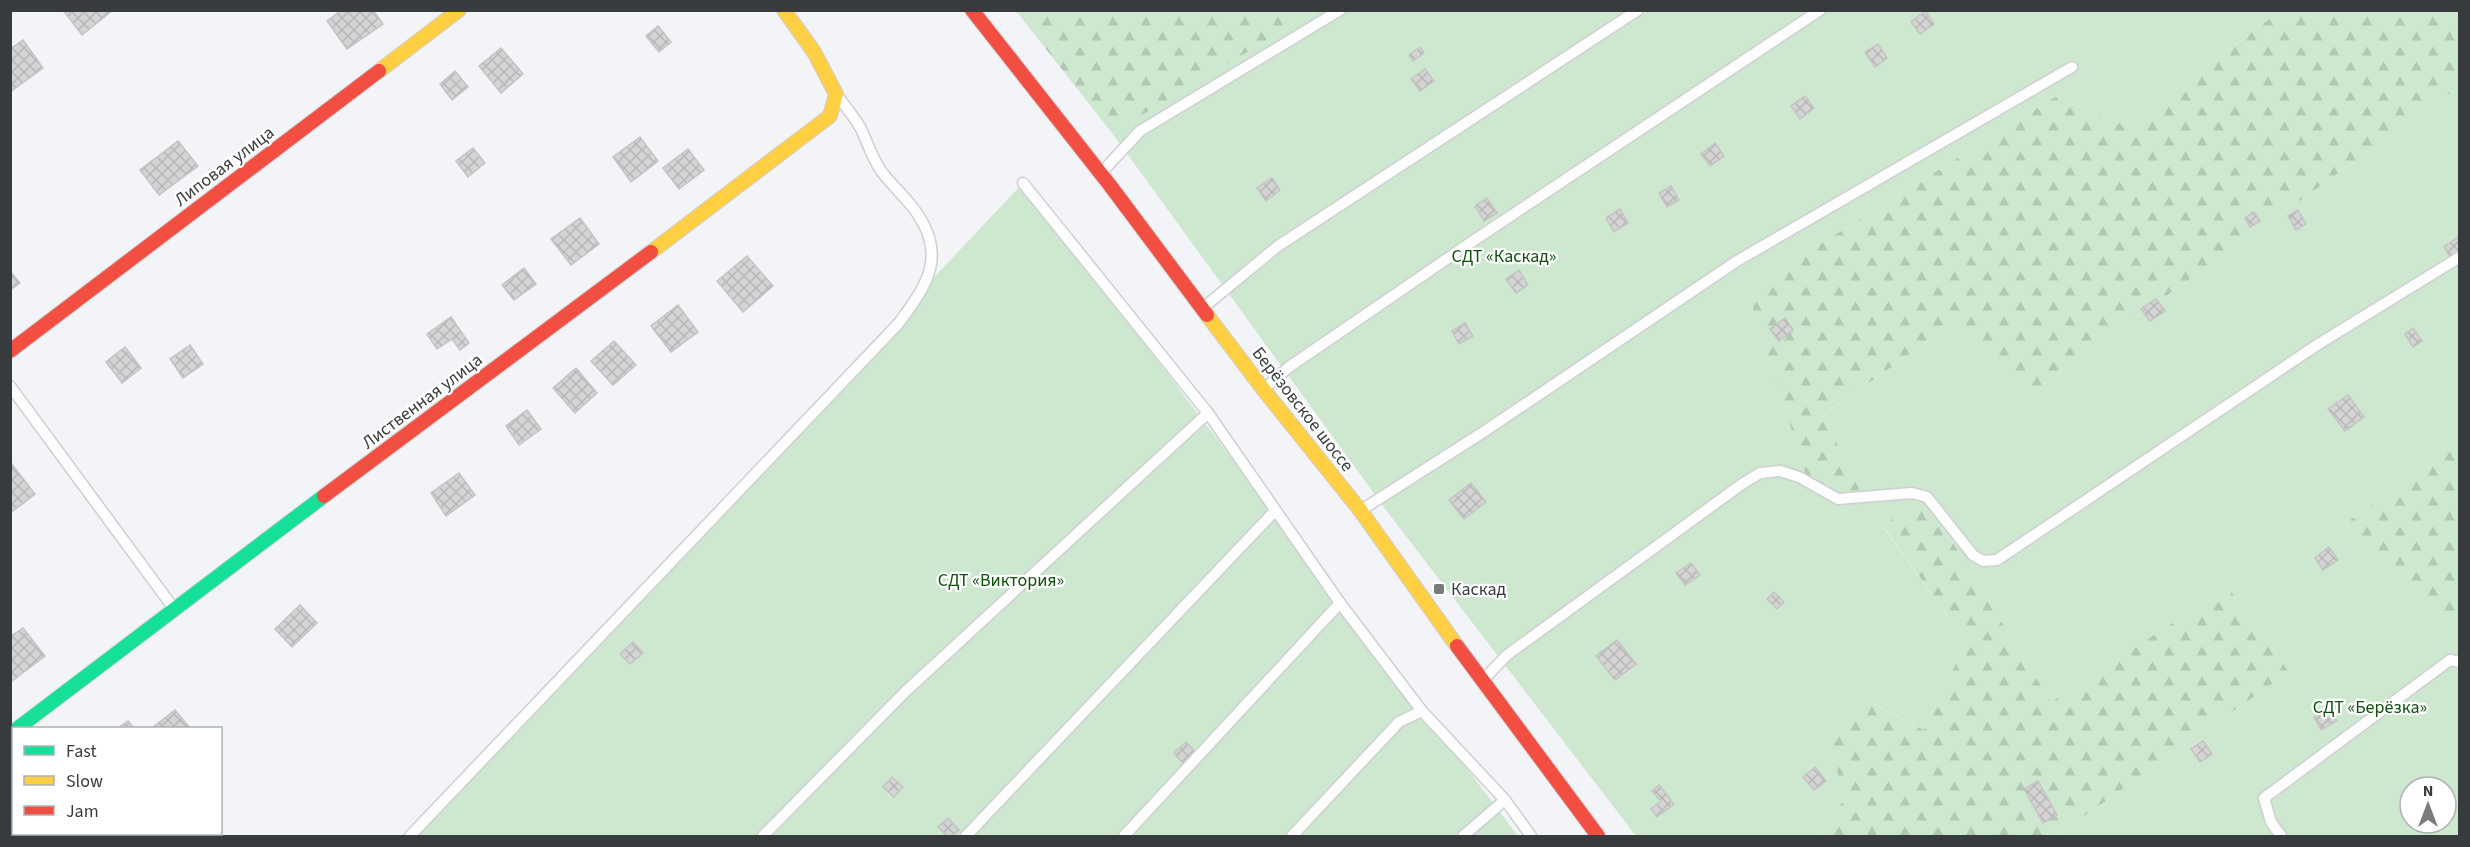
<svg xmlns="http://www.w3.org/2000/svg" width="2470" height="847" viewBox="0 0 2470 847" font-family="'Source Sans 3',sans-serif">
	<defs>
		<pattern id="forest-firs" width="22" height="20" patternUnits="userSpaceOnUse" patternTransform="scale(1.5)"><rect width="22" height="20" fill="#cde8ce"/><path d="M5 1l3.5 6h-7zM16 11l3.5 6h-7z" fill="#b1c8b2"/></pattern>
		<pattern id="building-cross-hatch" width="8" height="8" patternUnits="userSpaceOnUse" patternTransform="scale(1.5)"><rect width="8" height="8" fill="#d5d4d5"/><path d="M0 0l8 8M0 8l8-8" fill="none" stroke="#b8b7b8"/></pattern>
	</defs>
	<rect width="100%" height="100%" fill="#f2f4f7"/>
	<g fill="#cde8ce" fill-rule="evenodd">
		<path d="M1316,11H2280L2127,126L2055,97L1747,290L1859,489L1822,416L1950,326L2029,394L2459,87V439L2346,523L2410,595L2459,634V836H2056L2289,672L2228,587L2051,703L1924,496L1883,527L1966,642L1924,730L1867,700L1844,799L1820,836H1636L1386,510L1112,133ZM2410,787H2446V823H2410Z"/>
		<path d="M1023,183L1518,836H407Z"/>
	</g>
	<g fill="url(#forest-firs)">
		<path d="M1016,11H1316L1112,133Z"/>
		<path d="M2280,11H2459V87L2029,394L1950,326L1823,415L1859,489L1845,500L1810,487L1747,290L2055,97L2127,126Z"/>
		<path d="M2459,439V634L2410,595L2346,523Z"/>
		<path d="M1924,496L2051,702L2228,587L2289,672L2056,836H1820L1844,799L1828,733L1866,700L1924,730L1966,642L1883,526Z"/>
	</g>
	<g fill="url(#building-cross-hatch)" stroke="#c4c4c4" stroke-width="1.5">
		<path d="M63,10H113L82,35Z"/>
		<path d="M342,10H373L383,24L347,49L327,21Z"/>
		<path d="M1925,11L1934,24L1920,34L1911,22Z"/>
		<path d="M658,26L671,42L659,52L646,36Z"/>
		<path d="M23,40L43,68L10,92V49Z"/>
		<path d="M1878,44L1887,58L1875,67L1865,52Z"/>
		<path d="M1420,47L1424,53L1413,61L1409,55Z"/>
		<path d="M501,48L523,74L501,93L479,66Z"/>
		<path d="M1425,69L1434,81L1420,91L1411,79Z"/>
		<path d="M455,71L468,87L452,100L440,84Z"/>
		<path d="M1805,96L1814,108L1800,119L1791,106Z"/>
		<path d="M640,137L658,161L631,182L613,157Z"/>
		<path d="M178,141L198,166L159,195L140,170Z"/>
		<path d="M1715,143L1724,156L1710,166L1701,154Z"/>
		<path d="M473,148L485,163L468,177L456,161Z"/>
		<path d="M688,149L704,170L679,189L663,168Z"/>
		<path d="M1272,178L1280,190L1266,201L1257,188Z"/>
		<path d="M1671,186L1679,200L1667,207L1659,193Z"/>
		<path d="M1487,198L1497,213L1484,221L1475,206Z"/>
		<path d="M1620,209L1628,223L1614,232L1606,218Z"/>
		<path d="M2298,210L2306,224L2296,230L2288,216Z"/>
		<path d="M2254,212L2260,221L2250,227L2245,218Z"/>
		<path d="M580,218L599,244L571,265L551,239Z"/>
		<path d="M2458,237L2460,255L2452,260L2444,247Z"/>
		<path d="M747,256L773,286L743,312L717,281Z"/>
		<path d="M524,268L536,284L514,300L502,285Z"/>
		<path d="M1519,270L1528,285L1516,293L1506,279Z"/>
		<path d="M10,271L20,283L10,290Z"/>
		<path d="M2156,299L2165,311L2150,321L2141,309Z"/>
		<path d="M678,305L698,332L671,352L651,326Z"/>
		<path d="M451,317L469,343L460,350L452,339L437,349L427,334Z"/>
		<path d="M1785,318L1793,330L1779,341L1770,329Z"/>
		<path d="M1465,323L1473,336L1459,344L1452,331Z"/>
		<path d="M2413,328L2422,341L2413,347L2405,334Z"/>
		<path d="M614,341L636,365L613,385L591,361Z"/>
		<path d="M190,345L203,364L183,378L170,359Z"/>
		<path d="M125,347L141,368L122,383L106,362Z"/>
		<path d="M576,368L597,393L575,413L553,388Z"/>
		<path d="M2348,395L2364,417L2345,431L2328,409Z"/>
		<path d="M527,410L541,429L519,445L506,426Z"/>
		<path d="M11,463L35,494L13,511L10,508Z"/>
		<path d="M459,473L475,495L446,516L431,493Z"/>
		<path d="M1471,483L1486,502L1464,519L1449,500Z"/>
		<path d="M2329,547L2338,560L2323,570L2315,558Z"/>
		<path d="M1691,563L1700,575L1685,585L1676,573Z"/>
		<path d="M1774,592L1784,602L1777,609L1767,599Z"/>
		<path d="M300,605L317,623L292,647L275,629Z"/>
		<path d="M23,628L45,656L12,681L10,678V637Z"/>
		<path d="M1617,640L1636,664L1615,680L1596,656Z"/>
		<path d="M633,642L643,653L630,664L620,654Z"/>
		<path d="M2329,708L2337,721L2321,730L2314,717Z"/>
		<path d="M175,710L190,728H152Z"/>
		<path d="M128,721L134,728H118Z"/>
		<path d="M2203,741L2212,754L2200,762L2191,749Z"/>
		<path d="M1186,742L1196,753L1184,764L1174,753Z"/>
		<path d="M1815,767L1826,781L1814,790L1803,777Z"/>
		<path d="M892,777L903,787L894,797L883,787Z"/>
		<path d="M2038,781L2057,815L2043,823L2024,789Z"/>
		<path d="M1659,785L1674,804L1657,817L1651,809L1661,801L1652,791Z"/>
		<path d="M948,818L959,830L952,836H947L938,827Z"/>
		<path d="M62,834H78L81,836H58Z"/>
	</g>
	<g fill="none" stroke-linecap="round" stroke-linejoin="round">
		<g stroke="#cecfd2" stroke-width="13">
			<g id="lane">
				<path d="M1101,173L1140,131L1340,10"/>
				<path d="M1023,183L1208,413L1340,603L1422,711L1505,800L1531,836"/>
				<path d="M1204,307L1278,246L1638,10"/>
				<path d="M10,386L172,606"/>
				<path d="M1265,388L1289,367L1473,241L1820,10"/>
				<path d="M1363,509L1485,431L1737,261L2072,67"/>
				<path d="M1484,679L1507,655L1742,484L1760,473L1780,471L1799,477L1838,499L1912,493L1927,497L1973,555L1983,561L1997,560L2317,345L2460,257"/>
				<path d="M410,836L898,324C928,284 948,255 914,209C904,196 891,184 881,171C872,157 868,144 861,129C856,119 847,109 840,99"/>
				<path d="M763,836L905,692L1208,413"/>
				<path d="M966,836L1272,514"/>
				<path d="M1124,836L1340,603"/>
				<path d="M1292,836L1399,722L1422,711"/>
				<path d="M1463,836L1505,800"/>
				<path d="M2281,836L2271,822L2264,798L2450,660L2460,662"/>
			</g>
		</g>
		<g stroke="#cecfd2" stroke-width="16">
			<path id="fast" d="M18,728L324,496"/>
		</g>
		<g stroke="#cecfd2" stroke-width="16">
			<g id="slow">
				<path d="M379,71L459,10"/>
				<path d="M651,252L830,116L836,94L814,52L784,10"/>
				<path d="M1207,315L1263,389L1360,510L1457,646"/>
			</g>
		</g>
		<g stroke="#cecfd2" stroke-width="16">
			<g id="jam">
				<path d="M972,10L1109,184L1207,315"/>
				<path d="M10,351L379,71"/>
				<path d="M324,496L651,252"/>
				<path d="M1457,646L1598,836"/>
			</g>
		</g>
		<use href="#lane" stroke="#fdfdfe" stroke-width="10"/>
		<use href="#fast" stroke="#16e098" stroke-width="14"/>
		<use href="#slow" stroke="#ffcf43" stroke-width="14"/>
		<use href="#jam" stroke="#f24e42" stroke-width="14"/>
	</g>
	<rect fill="#797c7e" stroke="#fff" stroke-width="2" x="1433" y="583" width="12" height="12" rx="3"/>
	<g text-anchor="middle" stroke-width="4.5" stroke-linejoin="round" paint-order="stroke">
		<g font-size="18" fill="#383b3d" stroke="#fff">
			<text transform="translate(224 166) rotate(-37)" y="6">Липовая улица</text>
			<text transform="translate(422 401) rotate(-37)" y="6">Лиственная улица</text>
			<text transform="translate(1303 409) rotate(52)" y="6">Берёзовское шоссе</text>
		</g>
		<g font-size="18" fill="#0c510c" stroke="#fff">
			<text x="1504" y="262">СДТ «Каскад»</text>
			<text x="1001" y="586">СДТ «Виктория»</text>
			<text x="2370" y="713">СДТ «Берёзка»</text>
		</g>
		<g font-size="18" fill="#383b3d" stroke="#fff" text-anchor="start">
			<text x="1451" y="595">Каскад</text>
		</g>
	</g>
	<rect width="2470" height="847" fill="none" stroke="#383b3d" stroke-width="24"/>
	<rect x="12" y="727" width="210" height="108" fill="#ffffff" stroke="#afb1b1" stroke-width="1.5"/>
	<rect x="24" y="746" width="30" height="9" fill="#16e098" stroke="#afb1b1" stroke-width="1.5"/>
	<text x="66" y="757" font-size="18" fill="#383b3d">Fast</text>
	<rect x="24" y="776" width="30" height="9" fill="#ffcf43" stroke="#afb1b1" stroke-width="1.5"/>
	<text x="66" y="787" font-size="18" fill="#383b3d">Slow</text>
	<rect x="24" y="806" width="30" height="9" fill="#f24e42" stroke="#afb1b1" stroke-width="1.5"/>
	<text x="66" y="817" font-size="18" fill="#383b3d">Jam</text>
	<g transform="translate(2428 805)"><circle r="28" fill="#ffffff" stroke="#afb1b1" stroke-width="1.5"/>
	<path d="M0-4.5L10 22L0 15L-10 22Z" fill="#797c7e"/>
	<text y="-9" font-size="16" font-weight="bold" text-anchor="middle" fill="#383b3d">N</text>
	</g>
</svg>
